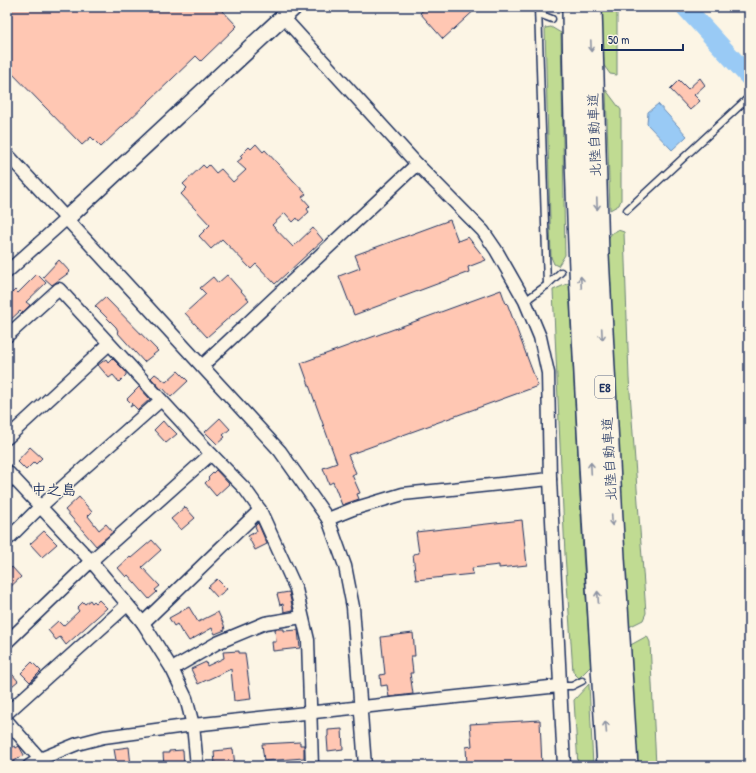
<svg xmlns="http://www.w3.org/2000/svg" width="756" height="773" viewBox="0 0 756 773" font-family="'Patrick Hand','Klee One',sans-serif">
	<rect width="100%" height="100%" fill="#fcf5e5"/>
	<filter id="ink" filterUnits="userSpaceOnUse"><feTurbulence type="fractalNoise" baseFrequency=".025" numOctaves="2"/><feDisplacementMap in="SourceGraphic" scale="8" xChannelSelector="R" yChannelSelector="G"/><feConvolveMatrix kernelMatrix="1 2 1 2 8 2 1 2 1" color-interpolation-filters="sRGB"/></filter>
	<g filter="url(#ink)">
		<g fill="#c0db92" stroke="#6e8578">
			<path d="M599,7H617V75L610,74L600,60Z"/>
			<path d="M551,27L561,33L565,255L558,266L554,264L551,257L545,28Z"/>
			<path d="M606,90L621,110V200L619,205L610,210Z"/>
			<path d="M618,230L624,232L629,378L646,613L643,620L627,628L607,240L612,233Z"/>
			<path d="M569,283L583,554L591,666L579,678L573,672L565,554L553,290Z"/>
			<path d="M647,636L650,642L656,766H636L627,647Z"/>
			<path d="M589,684L593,766H578L574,700Z"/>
		</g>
		<path fill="#99caf5" stroke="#678cb9" d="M658,104L687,136L672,150L647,124L648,112Z"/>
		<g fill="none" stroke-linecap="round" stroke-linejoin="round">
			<path stroke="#99caf5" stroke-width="19" d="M685,7L749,77"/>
		</g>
		<g fill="#ffc7b3" stroke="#1b2f5e">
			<path d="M7,7H219L237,26L201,61L196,56L101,147L91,137L82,145L7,68Z"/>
			<path d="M427,7H478L443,39L420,13Z"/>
			<path d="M700,78L705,85L694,95L700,101L690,110L670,89L679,80L688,89Z"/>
			<path d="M256,144L263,152L265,150L306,194L302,197L310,206L307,209L309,212L299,221L297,218L293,222L285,213L272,225L293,247L313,228L323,240L275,284L256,264L251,269L222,239L211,249L199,236L210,225L181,194L187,188L183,184L203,165L206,168L209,165L216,173L221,169L233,182L246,170L237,162L242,158L240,156L249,147L251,149Z"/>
			<path d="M450,220L458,241L468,237L486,260L468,267L469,272L354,315L339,276L360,268L355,255Z"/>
			<path d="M59,260L70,272L52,285L43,277Z"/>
			<path d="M37,274L46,283L26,302L30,305L22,313L20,311L7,323V298L15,290L18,293Z"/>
			<path d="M227,275L249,300L207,337L185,313L206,294L200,288L213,277L218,283Z"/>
			<path d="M501,290L506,304L507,303L538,386L348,455L356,473L352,475L360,493L357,494L359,499L342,505L333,482L329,484L323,468L337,463L301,363Z"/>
			<path d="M105,297L158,351L144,362L117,332L118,331L116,327L95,306Z"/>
			<path d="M112,358L126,372V375L119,382L113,375L109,378L98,365L106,359L108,362Z"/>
			<path d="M178,371L188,381L171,397L163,388L161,389L151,378L155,374L166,382Z"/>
			<path d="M139,387L150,399L138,410L133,405L130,407L132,404L127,399Z"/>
			<path d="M220,418L230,429L223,435L225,437L217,444L205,432Z"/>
			<path d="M163,421L168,427L169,426L177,434L166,443L154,430Z"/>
			<path d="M30,447L42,458L36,464L34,462L26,470L17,461Z"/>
			<path d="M216,470L229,484L216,496L205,483L209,479L208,478Z"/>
			<path d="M79,497L92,512L88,516L99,530L106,524L113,532L96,546L65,510Z"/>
			<path d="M185,507L195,518L181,530L171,519Z"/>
			<path d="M522,520L527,565L499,568V565L472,568L473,574L416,580L413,554L419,553L416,532Z"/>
			<path d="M258,523L267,544L255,550L248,536L257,531L255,526Z"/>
			<path d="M44,531L57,544L42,557L30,544Z"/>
			<path d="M152,540L161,550L142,567L160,586L155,590L157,592L149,599L128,575L126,577L118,568L130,557L131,558Z"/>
			<path d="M12,567L21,577L7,590V572Z"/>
			<path d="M217,579L227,589L217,597L208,587Z"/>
			<path d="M289,592L293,610L284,612L283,604L280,605L277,594Z"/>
			<path d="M90,600L92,603L94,601L96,603L99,600L107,608L66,645L60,637L56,640L48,630L58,621L63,626L79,611L77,608L83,602L85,604Z"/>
			<path d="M189,607L198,622L218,612L224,625L225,630L215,634L212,628L189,641L183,632L182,633L177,624L174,626L169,618Z"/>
			<path d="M275,629H284V631L298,630L300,648L273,651L272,642H276Z"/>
			<path d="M413,633L415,656H411L413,673H410L413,694L389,697L387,685L381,686L380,675L385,674L381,637Z"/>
			<path d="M239,651V653H245L251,699L234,701L231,669L198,684L191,669L206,662L207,666L224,658L223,652Z"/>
			<path d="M32,662L41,671L30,682L21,673Z"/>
			<path d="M7,668L18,681L7,690Z"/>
			<path d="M540,720L542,766H467L466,747L472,746L470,724Z"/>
			<path d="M342,729L343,749L328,751L327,737L328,736V730Z"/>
			<path d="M300,742V745H304V758L264,761L262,744Z"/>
			<path d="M15,746L16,748L19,746L24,755L11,763L7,757V750Z"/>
			<path d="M129,747L131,766H117L114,749Z"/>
			<path d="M233,749L235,765L215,766L214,751Z"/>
			<path d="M183,750L184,766H164L163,753H169V751Z"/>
		</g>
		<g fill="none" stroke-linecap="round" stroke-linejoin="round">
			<g stroke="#1b2f5e" stroke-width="9">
				<g id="lane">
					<path d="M538,7L547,285"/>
					<path d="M539,14L552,19"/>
					<path d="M627,210L747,99"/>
					<path d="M525,301L547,285L561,272"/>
					<path d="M559,686H572L582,681"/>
				</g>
			</g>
			<g stroke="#1b2f5e" stroke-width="15">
				<g id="street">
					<path d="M283,17L417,164L483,231L496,250L525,301L540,337L548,373L550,479L564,766"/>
					<path d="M7,154L280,451L328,519L345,566L353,607L365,766"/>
					<path d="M7,272L66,219"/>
					<path d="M7,336L59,289L211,454L245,489L260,510L296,589L308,640L312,766"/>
					<path d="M202,366L417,164"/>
					<path d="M7,438L109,344"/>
					<path d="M7,471L91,561L143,623L172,669L186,698L193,725L197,766"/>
					<path d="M328,519L353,509L403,494L550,479"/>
					<path d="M7,540L40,507L161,400"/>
					<path d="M143,623L260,510"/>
					<path d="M7,642L91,561L211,454"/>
					<path d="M172,669L217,643L265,623L302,617"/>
					<path d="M7,713L127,605"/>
					<path d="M7,721L40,759L44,766"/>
					<path d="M29,766L40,759L77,744L104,737L193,725L559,686"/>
				</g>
			</g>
			<g stroke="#1b2f5e" stroke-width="19">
				<path id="secondary" d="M66,219L294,7"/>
			</g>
			<g stroke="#1b2f5e" stroke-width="24">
				<g id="highway">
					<path d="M573,7C575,260 593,513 608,766"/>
					<path d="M591,7L598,255L614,558L627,766"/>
				</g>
			</g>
			<use href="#lane" stroke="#fcf5e5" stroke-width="6"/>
			<use href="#street" stroke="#fcf5e5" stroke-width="12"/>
			<use href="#secondary" stroke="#fcf5e5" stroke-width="16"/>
			<use href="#highway" stroke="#fcf5e5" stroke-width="21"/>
		</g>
		<defs><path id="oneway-shaft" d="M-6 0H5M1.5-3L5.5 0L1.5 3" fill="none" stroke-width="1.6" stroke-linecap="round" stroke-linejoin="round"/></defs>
		<g stroke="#8c92a2">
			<use href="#oneway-shaft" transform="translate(591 46) rotate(88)"/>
			<use href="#oneway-shaft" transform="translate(597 204) rotate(88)"/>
			<use href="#oneway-shaft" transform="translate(581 282) rotate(-93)"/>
			<use href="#oneway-shaft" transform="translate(602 334) rotate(87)"/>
			<use href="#oneway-shaft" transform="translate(591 468) rotate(-93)"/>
			<use href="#oneway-shaft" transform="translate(612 520) rotate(87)"/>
			<use href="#oneway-shaft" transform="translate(598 597) rotate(-94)"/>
			<use href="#oneway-shaft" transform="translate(606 727) rotate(-94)"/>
		</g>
	</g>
	<g text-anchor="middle" stroke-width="3" stroke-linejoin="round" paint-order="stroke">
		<rect fill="#fcf5e5" stroke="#5e6a86" stroke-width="1" x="595" y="376" width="20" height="22" rx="3"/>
		<g font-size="13" font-weight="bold" fill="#1b2f5e">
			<text x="605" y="392">E8</text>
		</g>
		<g font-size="14" fill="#1b2f5e" stroke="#fcf5e5">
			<text transform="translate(594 135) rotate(-92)" y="5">北陸自動車道</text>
			<text transform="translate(609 459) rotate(-93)" y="5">北陸自動車道</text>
		</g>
		<g font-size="15" font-weight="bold" fill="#1b2f5e" stroke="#fcf5e5">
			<text x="54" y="495">中之島</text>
		</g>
	</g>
	<rect width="756" height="773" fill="none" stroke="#fcf5e5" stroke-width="24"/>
	<rect x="12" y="12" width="732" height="749" fill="none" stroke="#1b2f5e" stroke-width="1.5" filter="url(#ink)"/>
	<path d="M602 44v6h81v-6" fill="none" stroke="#1b2f5e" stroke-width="2"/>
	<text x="608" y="44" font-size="12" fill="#1b2f5e" stroke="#fcf5e5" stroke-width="3" paint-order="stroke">50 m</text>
</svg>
